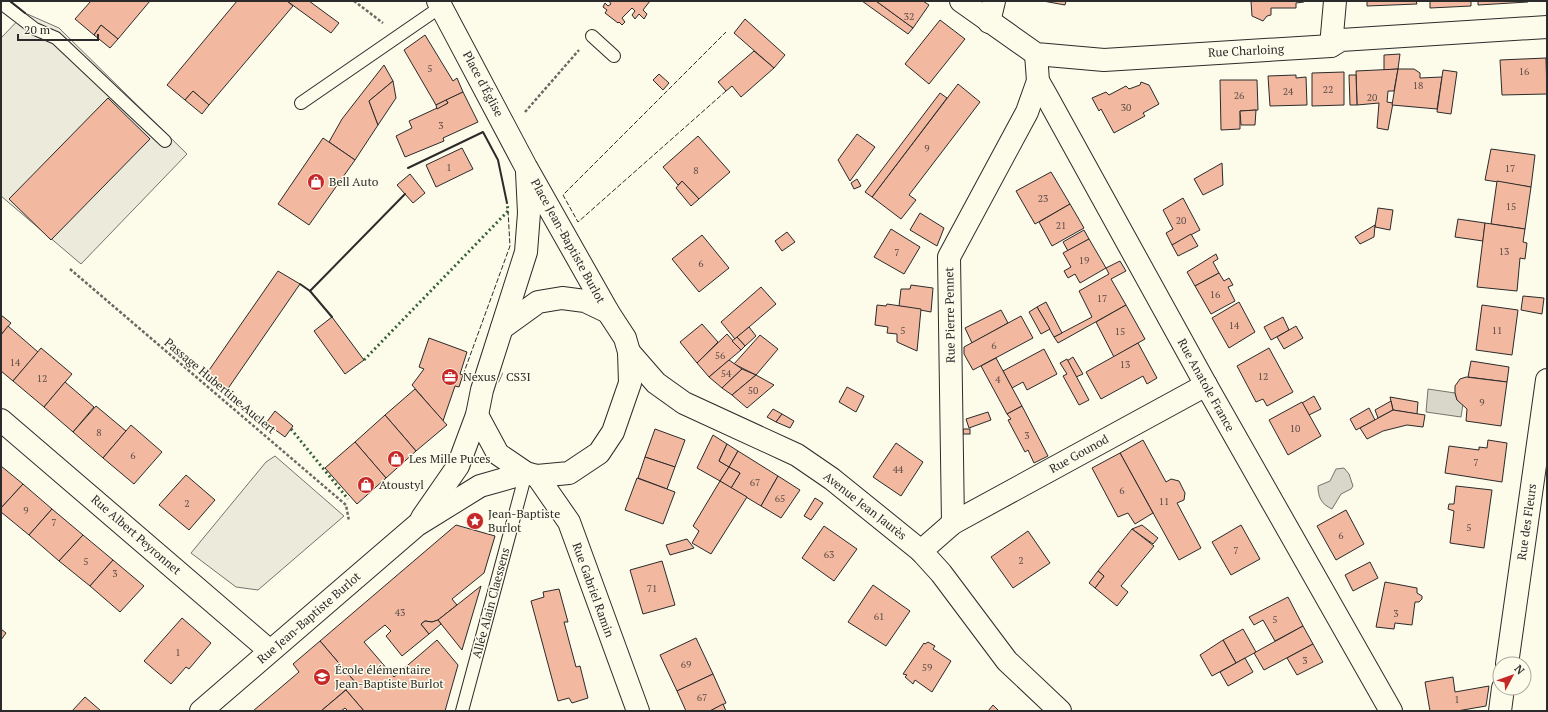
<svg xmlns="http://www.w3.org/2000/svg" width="1548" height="712" viewBox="0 0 1548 712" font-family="'PT Serif',serif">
	<rect width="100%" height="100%" fill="#fdfbea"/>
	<g fill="#eceadb" stroke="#74746e">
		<path d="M25,13L59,28L187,154L81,264L1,196V38Z"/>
		<path d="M275,456L344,516L258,590L236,587L191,553L266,462Z"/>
	</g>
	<g fill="#d8d7c9" stroke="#74746e">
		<path d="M1428,389L1455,393L1457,400L1463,404L1461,417L1426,412Z"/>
		<path d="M1344,468L1349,474L1353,486L1351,489L1341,494L1332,509C1321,504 1318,497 1318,486L1330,481L1336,469Z"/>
	</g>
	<g fill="#f2b8a0" stroke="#2b2b2b">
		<path d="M91,1H150L118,39L101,25L94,35L75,19Z"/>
		<path d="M237,1H287L293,6L209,105L193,91L185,100L167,85Z"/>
		<path d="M287,1H309L339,23L331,33Z"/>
		<path d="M609,1H650L643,10L647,14L644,19L639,14L635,19L632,15L635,11L632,8L622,18L625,22L622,25L619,22L618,23L605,13L607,10L603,7L605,3L608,6L611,4Z"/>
		<path d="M862,1H876L913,28L908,34Z"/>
		<path d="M876,1H923L929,5L913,28Z"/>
		<path d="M1043,1H1066L1065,5Z"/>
		<path d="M1251,1H1304V2L1296,3V8H1271V15L1267,16L1263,21L1252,16Z"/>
		<path d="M1367,1H1416L1417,4L1367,6Z"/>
		<path d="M1430,1H1471V6L1430,8Z"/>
		<path d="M1478,1H1528V2L1478,5Z"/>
		<path d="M745,19L785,55L774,68L734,33Z"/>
		<path d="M940,20L965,39L929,84L905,64Z"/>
		<path d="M101,25L118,39L110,48L94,35Z"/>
		<path d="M425,35L453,81L457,78L463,92L436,105L404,50Z"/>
		<path d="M754,51L774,68L741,97L732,86L726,91L718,82Z"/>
		<path d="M1400,54L1398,69L1384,70V55Z"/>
		<path d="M1546,58L1547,94L1502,95L1500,60Z"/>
		<path d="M384,65L393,81L369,101L378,125L355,160L329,142L342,119Z"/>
		<path d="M1398,69L1394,91H1388L1387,102L1393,103L1388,130L1377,128L1379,103L1357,105L1356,71Z"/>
		<path d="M1398,69H1414L1420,73V78L1442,77L1437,109L1392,105Z"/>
		<path d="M1443,70L1457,72L1451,114L1437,112Z"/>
		<path d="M1344,72V105L1312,106V73Z"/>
		<path d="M659,74L669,83L663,90L653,80Z"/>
		<path d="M1296,75V78L1306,77L1307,105L1270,106L1268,76Z"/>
		<path d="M1349,75H1356L1357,105H1350Z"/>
		<path d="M1220,80H1257L1258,110L1240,111V129L1221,130Z"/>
		<path d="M393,81L396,98L378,125L369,101Z"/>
		<path d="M1141,82L1149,85L1159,104L1143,113L1145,116L1114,133L1101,109L1099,111L1092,98L1106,92L1109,95L1126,86L1129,89L1140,85Z"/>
		<path d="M958,84L980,102L909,195L916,200L901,219L872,197Z"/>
		<path d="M193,91L209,105L202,114L185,100Z"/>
		<path d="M463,92L478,122L443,138L444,141L405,157L396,136L412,128L409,121L448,103L446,100Z"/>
		<path d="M940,93L947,98L872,197L865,192Z"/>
		<path d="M108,98L150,139L51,240L9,199Z"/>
		<path d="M446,100L448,103L437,109L436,105Z"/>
		<path d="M1256,110L1255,125H1241L1240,111Z"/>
		<path d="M857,134L875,147L850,181L838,160Z"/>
		<path d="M698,136L730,172L699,199L682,181L678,185L663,167Z"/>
		<path d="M323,138L355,160L309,225L278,204Z"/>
		<path d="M462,148L473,169L436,187L426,165Z"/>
		<path d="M1491,149L1535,155L1531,187L1485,180Z"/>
		<path d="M1222,163L1223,185L1203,195L1194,179Z"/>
		<path d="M1051,172L1070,204L1035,224L1016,191Z"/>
		<path d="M410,174L425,193L413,203L397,185Z"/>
		<path d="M857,179L861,186L854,189L851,183Z"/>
		<path d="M682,181L699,199L691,206L676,188Z"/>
		<path d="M1497,181L1531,187L1525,229L1491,224Z"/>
		<path d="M1183,198L1200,230L1172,245L1166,233L1173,229L1163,210Z"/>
		<path d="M1070,204L1084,228L1052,246L1039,222Z"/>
		<path d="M1378,208L1393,210L1390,230L1375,227Z"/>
		<path d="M920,213L944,228L937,246L910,230Z"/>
		<path d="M1458,219L1485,223L1483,241L1455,237Z"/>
		<path d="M1485,223L1525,229L1523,242L1527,243L1525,259L1520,258L1517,291L1477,287Z"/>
		<path d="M1375,225L1374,237L1360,244L1355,237Z"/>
		<path d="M891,229L920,247L904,274L874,257Z"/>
		<path d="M1084,230L1089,239L1068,251L1063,242Z"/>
		<path d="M787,232L795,242L782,251L775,241Z"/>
		<path d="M1191,234L1198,246L1178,256L1172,245Z"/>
		<path d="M702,235L729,268L699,292L672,259Z"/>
		<path d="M1089,239L1106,268L1080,283L1075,274L1068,278L1064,271L1071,267L1063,253Z"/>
		<path d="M1216,254L1218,259L1213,262L1219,273L1195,286L1187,272Z"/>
		<path d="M1120,261L1126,271L1111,279L1126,305L1058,343L1054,337L1092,317L1079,291L1109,274L1106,268Z"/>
		<path d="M278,271L300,284L227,390L205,376Z"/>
		<path d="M1219,273L1224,281L1229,278L1233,285L1228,287L1235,301L1211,314L1195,286Z"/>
		<path d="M911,285L933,288L931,312L899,306L901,289H910Z"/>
		<path d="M761,287L776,304L735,339L721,322Z"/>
		<path d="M1523,296L1544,298L1542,314L1521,310Z"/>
		<path d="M1046,302L1062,333L1054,337L1037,307Z"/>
		<path d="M1239,302L1255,332L1229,348L1212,318Z"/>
		<path d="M887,304L921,309L917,351L897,342V334L887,333L888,327L875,325L877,305L886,306Z"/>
		<path d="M1126,305L1145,339L1114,357L1096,322Z"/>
		<path d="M1482,305L1518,310L1512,355L1476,350Z"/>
		<path d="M1037,307L1050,329L1041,334L1029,312Z"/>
		<path d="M1001,310L1008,323L972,343L965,328Z"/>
		<path d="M1,315L11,323L1,335Z"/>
		<path d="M1021,316L1033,338L973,370L964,354V347Z"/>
		<path d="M332,317L364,360L345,374L314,331Z"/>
		<path d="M1283,317L1289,330L1271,340L1264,327Z"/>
		<path d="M702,324L718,342L697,363L680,342Z"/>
		<path d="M8,326L38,352L13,381L1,371V335Z"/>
		<path d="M1296,326L1303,338L1284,349L1277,337Z"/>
		<path d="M749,327L756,336L745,346L737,337Z"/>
		<path d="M727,334L741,350L709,377L697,363Z"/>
		<path d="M760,335L778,349L756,375L734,364Z"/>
		<path d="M737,337L745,346L741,350L732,341Z"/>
		<path d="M429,338L467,352L460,374L463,375L459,387L455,386L443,421L412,385L424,369L419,367Z"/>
		<path d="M1138,343L1157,378L1147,384L1143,376L1101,399L1086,372Z"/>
		<path d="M41,348L72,374L44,407L13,381Z"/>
		<path d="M1269,348L1293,392L1267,406L1263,399L1256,402L1237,366Z"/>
		<path d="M1044,349L1057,374L1027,390L1023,382L1012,388L1003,371Z"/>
		<path d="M1073,357L1083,374L1076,377L1067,361Z"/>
		<path d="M996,358L1022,406L1007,414L981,366Z"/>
		<path d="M1067,359L1089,400L1079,405L1063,376L1067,374L1060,363Z"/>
		<path d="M729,360L742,369L722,388L709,377Z"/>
		<path d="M1471,361L1509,367L1507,382L1468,377Z"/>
		<path d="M742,369L756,375L732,395L722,388Z"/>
		<path d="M756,375L774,385L747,408L732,395Z"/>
		<path d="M1466,377L1507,382L1501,426L1466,421L1467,409L1457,400L1455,393V386L1460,379Z"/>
		<path d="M65,382L94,407L73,432L44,407Z"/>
		<path d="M847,387L864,396L856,412L839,402Z"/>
		<path d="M415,389L447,425L416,451L385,415Z"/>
		<path d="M1314,396L1321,409L1309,415L1302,403Z"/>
		<path d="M1390,397L1418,402L1417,414L1393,410Z"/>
		<path d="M1391,401L1393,410L1378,418L1375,410Z"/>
		<path d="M1302,402L1321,436L1288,455L1269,420Z"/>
		<path d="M96,406L126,431L103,458L73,432Z"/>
		<path d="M1022,406L1048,456L1034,463L1028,450L1025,452L1008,420L1011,419L1007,414Z"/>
		<path d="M1369,408L1375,420L1356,430L1350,419Z"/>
		<path d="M773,409L782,414L776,422L767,417Z"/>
		<path d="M1393,410L1425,415L1423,427L1407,425L1383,431L1367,439L1360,428Z"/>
		<path d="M275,411L293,426L285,437L266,423Z"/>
		<path d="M988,412L991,420L969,428L966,419Z"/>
		<path d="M782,414L794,421L790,428L776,422Z"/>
		<path d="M385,415L416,451L386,478L355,442Z"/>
		<path d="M131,425L162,452L134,484L103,458Z"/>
		<path d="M655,429L685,440L675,467L645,457Z"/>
		<rect x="963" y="429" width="7" height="5"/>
		<path d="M713,435L727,444L719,461L729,467L720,481L697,468Z"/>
		<path d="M1143,440L1166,482L1171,479L1179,481L1185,493L1184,500L1177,503L1201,548L1179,560L1120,453Z"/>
		<path d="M1488,440L1507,443L1502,482L1445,473L1449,446L1479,450V447L1487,448Z"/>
		<path d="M355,442L386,478L357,504L325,468Z"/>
		<path d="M896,443L923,462L901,496L873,477Z"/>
		<path d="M727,444L738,451L729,467L719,461Z"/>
		<path d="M738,451L778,476L761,506L731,488L740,473L729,467Z"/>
		<path d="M1120,453L1153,513L1135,524L1128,513L1118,517L1092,468Z"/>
		<path d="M645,457L675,467L667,489L638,478Z"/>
		<path d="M1,466L23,484L1,508Z"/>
		<path d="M729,467L740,473L731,488L720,481Z"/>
		<path d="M186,475L215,500L189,530L159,505Z"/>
		<path d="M778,476L800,490L781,518L761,506Z"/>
		<path d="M637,478L675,492L663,524L625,510Z"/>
		<path d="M720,481L747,497L711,554L692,543L699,531L693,526Z"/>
		<path d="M23,484L52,509L29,535L1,512V508Z"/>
		<path d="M1456,486L1492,490L1484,548L1450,543L1454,511L1448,509L1449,504H1454Z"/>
		<path d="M815,498L823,503L811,520L804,516Z"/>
		<path d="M52,509L83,535L59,561L29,535Z"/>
		<path d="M1346,510L1364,544L1336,560L1317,526Z"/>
		<path d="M456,525L495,536L484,573L452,599L457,605L438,620L432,622L425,621L421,624L429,634L402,656L386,636L391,631L385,625L364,642L394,677L437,640L458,665L445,711H364L346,690L355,682L320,641Z"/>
		<path d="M1142,525L1158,538L1153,544L1132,529Z"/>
		<path d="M1241,525L1260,559L1231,575L1212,542Z"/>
		<path d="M824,526L857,549L834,581L802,558Z"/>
		<path d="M1132,529L1154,546L1121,586L1128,592L1117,606L1095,588L1104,576L1098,571Z"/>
		<path d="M1028,531L1050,563L1013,588L991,557Z"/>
		<path d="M83,535L113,560L90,586L59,561Z"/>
		<path d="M687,539L694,548L670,555L666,545Z"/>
		<path d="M113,560L144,586L120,612L90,586Z"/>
		<path d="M662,561L675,605L643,614L630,570Z"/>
		<path d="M1370,562L1378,578L1353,591L1345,575Z"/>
		<path d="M1098,571L1104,576L1095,588L1089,583Z"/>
		<path d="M1385,582L1417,588V593L1422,596V599L1419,602H1415L1412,625L1395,623L1394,629L1376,627Z"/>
		<path d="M873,585L910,611L886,646L848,622Z"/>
		<path d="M481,586L462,650L438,620Z"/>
		<path d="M559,589L568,622H564L576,667L580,666L588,698L572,703L569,698L558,701L531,601L544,597L543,592Z"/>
		<path d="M1288,597L1303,626L1275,641L1263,620L1254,625L1249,617Z"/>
		<path d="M182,618L211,643L189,669L186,667L171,684L144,661Z"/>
		<path d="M438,620L441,624L429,634L421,624L425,621L432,622Z"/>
		<path d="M1303,626L1313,644L1264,670L1254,653Z"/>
		<path d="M1,629L6,633L1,640Z"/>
		<path d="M1243,629L1256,652L1236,663L1223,640Z"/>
		<path d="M696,638L713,674L677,691L660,655Z"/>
		<path d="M1223,640L1236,663L1212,676L1200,655Z"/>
		<path d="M320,641L355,682L321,711H253L299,672L293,664Z"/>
		<path d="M928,642L935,646L933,649L951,661L932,692L915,680L913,684L905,677L907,675L903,674L924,643L925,644Z"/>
		<path d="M1313,644L1323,662L1297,675L1287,658Z"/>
		<path d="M1245,658L1253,672L1228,686L1220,672Z"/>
		<path d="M713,674L726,703L710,711H686L677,691Z"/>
		<path d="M1453,677L1455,692L1489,686L1486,706L1457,711H1430L1425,682Z"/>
		<path d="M346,690L364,711H348L345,708L341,711H321Z"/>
		<path d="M85,697L101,711H72Z"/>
		<path d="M723,704L726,711H710Z"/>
		<path d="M993,705L999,711H988Z"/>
	</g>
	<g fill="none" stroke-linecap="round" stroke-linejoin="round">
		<g stroke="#2b2b2b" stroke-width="14">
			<g id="lane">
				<path d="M1,3L35,29L56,38L165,141"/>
				<path d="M592,36L614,56"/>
				<path d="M301,103L442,6"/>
				<path d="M462,711L526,473"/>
			</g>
		</g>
		<g stroke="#2b2b2b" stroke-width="24">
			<g id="street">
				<path d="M961,1L1036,54L1104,60L1331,46L1341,40L1547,27"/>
				<path d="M989,22L994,1"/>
				<path d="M1331,46L1335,1"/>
				<path d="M1036,54L1038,81L1046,95L1206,385L1391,711"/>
				<path d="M1,420L270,651"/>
				<path d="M953,523L949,257L1027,112L1038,81"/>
				<path d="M921,551L953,523L1206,385"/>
				<path d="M1507,664L1547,380"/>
				<path d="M1500,711L1503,688"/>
			</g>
		</g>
		<g stroke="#2b2b2b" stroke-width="24">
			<g id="secondary">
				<path d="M438,1L526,167L608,312L625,338L629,352L630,383L613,432L599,453L569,473L537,476L526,473L498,454L477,415"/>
				<path d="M502,328L538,302L562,298L585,301L608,312"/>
				<path d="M629,352L656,383L684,403L797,455L832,479L921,551L941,573L1007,661L1060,711"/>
				<path d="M537,476L569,522L638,711"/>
				<path d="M422,518L458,466L477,415L482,390L526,252L529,213L527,172"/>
				<path d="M201,711L417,525L480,486L526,473"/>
			</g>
		</g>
		<g stroke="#6a6964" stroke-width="2.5" stroke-dasharray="3 2" stroke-linecap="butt">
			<path d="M354,1L383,23"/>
			<path d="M525,112L579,50"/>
			<path d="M70,269L346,505L349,521"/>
		</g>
		<use href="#lane" stroke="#fdfbea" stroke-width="12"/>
		<use href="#street" stroke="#fdfbea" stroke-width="22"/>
		<use href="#secondary" stroke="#fdfbea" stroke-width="22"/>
		<g stroke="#34623c" stroke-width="3" stroke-dasharray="2 3" stroke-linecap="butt">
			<path d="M364,360L508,211L507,203"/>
			<path d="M291,429L348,499"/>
		</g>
		<g stroke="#2b2b2b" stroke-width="1" stroke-dasharray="5 2" stroke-linecap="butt">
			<path d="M726,91L578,222L563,195L726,32"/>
			<path d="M463,375L510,246L508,211"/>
		</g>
		<g stroke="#2b2b2b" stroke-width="2">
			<path d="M10,1L25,13"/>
			<path d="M408,168L483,132L498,160L507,203"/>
			<path d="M300,284L310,291L332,317"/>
			<path d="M310,291L405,194"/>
			<path d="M227,390L225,393L264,425L266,423"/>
		</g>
	</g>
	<defs>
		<g id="shop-disc" transform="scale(0.9)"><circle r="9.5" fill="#c62828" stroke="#fdfbea"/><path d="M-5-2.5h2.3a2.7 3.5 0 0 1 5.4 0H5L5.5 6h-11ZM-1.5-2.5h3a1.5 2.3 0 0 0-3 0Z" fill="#fff"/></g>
		<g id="office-disc" transform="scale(0.9)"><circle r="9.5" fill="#c62828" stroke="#fdfbea"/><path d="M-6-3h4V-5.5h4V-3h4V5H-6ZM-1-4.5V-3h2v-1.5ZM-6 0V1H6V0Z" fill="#fff"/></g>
		<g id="sight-disc" transform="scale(0.9)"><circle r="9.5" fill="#c62828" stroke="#fdfbea"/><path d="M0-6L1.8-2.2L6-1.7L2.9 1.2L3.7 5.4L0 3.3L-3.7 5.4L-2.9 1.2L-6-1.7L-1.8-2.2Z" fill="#fff"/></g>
		<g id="school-disc" transform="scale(0.9)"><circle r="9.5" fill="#c62828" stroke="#fdfbea"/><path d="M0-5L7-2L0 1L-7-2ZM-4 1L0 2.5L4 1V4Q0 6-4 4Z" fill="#fff"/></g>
	</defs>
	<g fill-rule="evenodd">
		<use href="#shop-disc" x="316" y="182"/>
		<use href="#office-disc" x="450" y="377"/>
		<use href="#shop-disc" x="396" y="459"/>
		<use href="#shop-disc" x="366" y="485"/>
		<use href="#sight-disc" x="475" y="521"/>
		<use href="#school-disc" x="322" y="677"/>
	</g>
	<g text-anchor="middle" stroke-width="3" stroke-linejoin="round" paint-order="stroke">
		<g font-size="10" fill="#5d4e48">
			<text x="909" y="20">32</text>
			<text x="430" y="72">5</text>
			<text x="1524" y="75">16</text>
			<text x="1418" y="89">18</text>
			<text x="1328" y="93">22</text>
			<text x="1288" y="95">24</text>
			<text x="1239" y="99">26</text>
			<text x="1372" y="101">20</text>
			<text x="1126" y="111">30</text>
			<text x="441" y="129">3</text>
			<text x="927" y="152">9</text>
			<text x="449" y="171">1</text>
			<text x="1510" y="172">17</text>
			<text x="696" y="174">8</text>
			<text x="1043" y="202">23</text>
			<text x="1511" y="210">15</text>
			<text x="1181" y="224">20</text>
			<text x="1061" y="229">21</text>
			<text x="1504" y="255">13</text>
			<text x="897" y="256">7</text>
			<text x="1084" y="264">19</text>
			<text x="701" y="267">6</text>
			<text x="1215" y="298">16</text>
			<text x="1102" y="302">17</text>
			<text x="1234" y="329">14</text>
			<text x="903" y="334">5</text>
			<text x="1497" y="334">11</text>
			<text x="1120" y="335">15</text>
			<text x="994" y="349">6</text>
			<text x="720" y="359">56</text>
			<text x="15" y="366">14</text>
			<text x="1125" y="368">13</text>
			<text x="726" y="377">54</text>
			<text x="1263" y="380">12</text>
			<text x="42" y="382">12</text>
			<text x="998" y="383">4</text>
			<text x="753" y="394">50</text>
			<text x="1482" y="406">9</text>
			<text x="1295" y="432">10</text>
			<text x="99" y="436">8</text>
			<text x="1027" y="439">3</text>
			<text x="133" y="459">6</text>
			<text x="1476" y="466">7</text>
			<text x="898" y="473">44</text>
			<text x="755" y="486">67</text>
			<text x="1122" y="494">6</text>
			<text x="780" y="502">65</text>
			<text x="1164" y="505">11</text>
			<text x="187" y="507">2</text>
			<text x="26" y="514">9</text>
			<text x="54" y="526">7</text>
			<text x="1469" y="531">5</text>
			<text x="1341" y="539">6</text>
			<text x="1236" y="554">7</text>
			<text x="829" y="558">63</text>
			<text x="1021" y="564">2</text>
			<text x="86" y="565">5</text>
			<text x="115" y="577">3</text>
			<text x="652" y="592">71</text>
			<text x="400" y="616">43</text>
			<text x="1396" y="617">3</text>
			<text x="879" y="620">61</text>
			<text x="1275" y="623">5</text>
			<text x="178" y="656">1</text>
			<text x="1305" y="664">3</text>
			<text x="686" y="668">69</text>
			<text x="927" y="671">59</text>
			<text x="702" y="701">67</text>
			<text x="1457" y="703">1</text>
		</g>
		<g font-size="12" fill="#2b2b2b" stroke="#fdfbea">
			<text transform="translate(1246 51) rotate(-3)" y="4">Rue Charloing</text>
			<text transform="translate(483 84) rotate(62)" y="4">Place d'Église</text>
			<text transform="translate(568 241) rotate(61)" y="4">Place Jean-Baptiste Burlot</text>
			<text transform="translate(950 315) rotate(-91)" y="4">Rue Pierre Pennet</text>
			<text transform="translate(1206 385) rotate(61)" y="4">Rue Anatole France</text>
			<text transform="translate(220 386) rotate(40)" y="4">Passage Hubertine Auclert</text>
			<text transform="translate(1079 454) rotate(-29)" y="4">Rue Gounod</text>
			<text transform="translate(865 506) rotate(38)" y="4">Avenue Jean Jaurès</text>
			<text transform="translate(1527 522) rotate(-82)" y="4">Rue des Fleurs</text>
			<text transform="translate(136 535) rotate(41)" y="4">Rue Albert Peyronnet</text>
			<text transform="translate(593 590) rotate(70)" y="4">Rue Gabriel Ramin</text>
			<text transform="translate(491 603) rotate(-75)" y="4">Allée Alain Claessens</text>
			<text transform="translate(309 618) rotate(-41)" y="4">Rue Jean-Baptiste Burlot</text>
		</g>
		<g font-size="12" fill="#2b2b2b" stroke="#fdfbea" text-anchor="start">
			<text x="329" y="186">Bell Auto</text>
			<text x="463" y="381">Nexus / CS3I</text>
			<text x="409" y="463">Les Mille Puces</text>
			<text x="379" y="489">Atoustyl</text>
			<text x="488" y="518">Jean-Baptiste<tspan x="488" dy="14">Burlot</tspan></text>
			<text x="335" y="674">École élémentaire<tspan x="335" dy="14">Jean-Baptiste Burlot</tspan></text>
		</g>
	</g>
	<rect width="1548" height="712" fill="none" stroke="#2b2b2b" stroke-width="4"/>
	<g transform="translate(1512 676) rotate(49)"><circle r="19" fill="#fdfbea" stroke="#a9a89e"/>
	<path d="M0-3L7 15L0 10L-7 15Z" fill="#c62828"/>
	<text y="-6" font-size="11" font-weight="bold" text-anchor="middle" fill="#2b2b2b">N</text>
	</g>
	<path d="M18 34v6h80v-6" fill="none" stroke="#2b2b2b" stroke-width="2"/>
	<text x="24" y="34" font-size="12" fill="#2b2b2b" stroke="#fdfbea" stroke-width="3" paint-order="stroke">20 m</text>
</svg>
